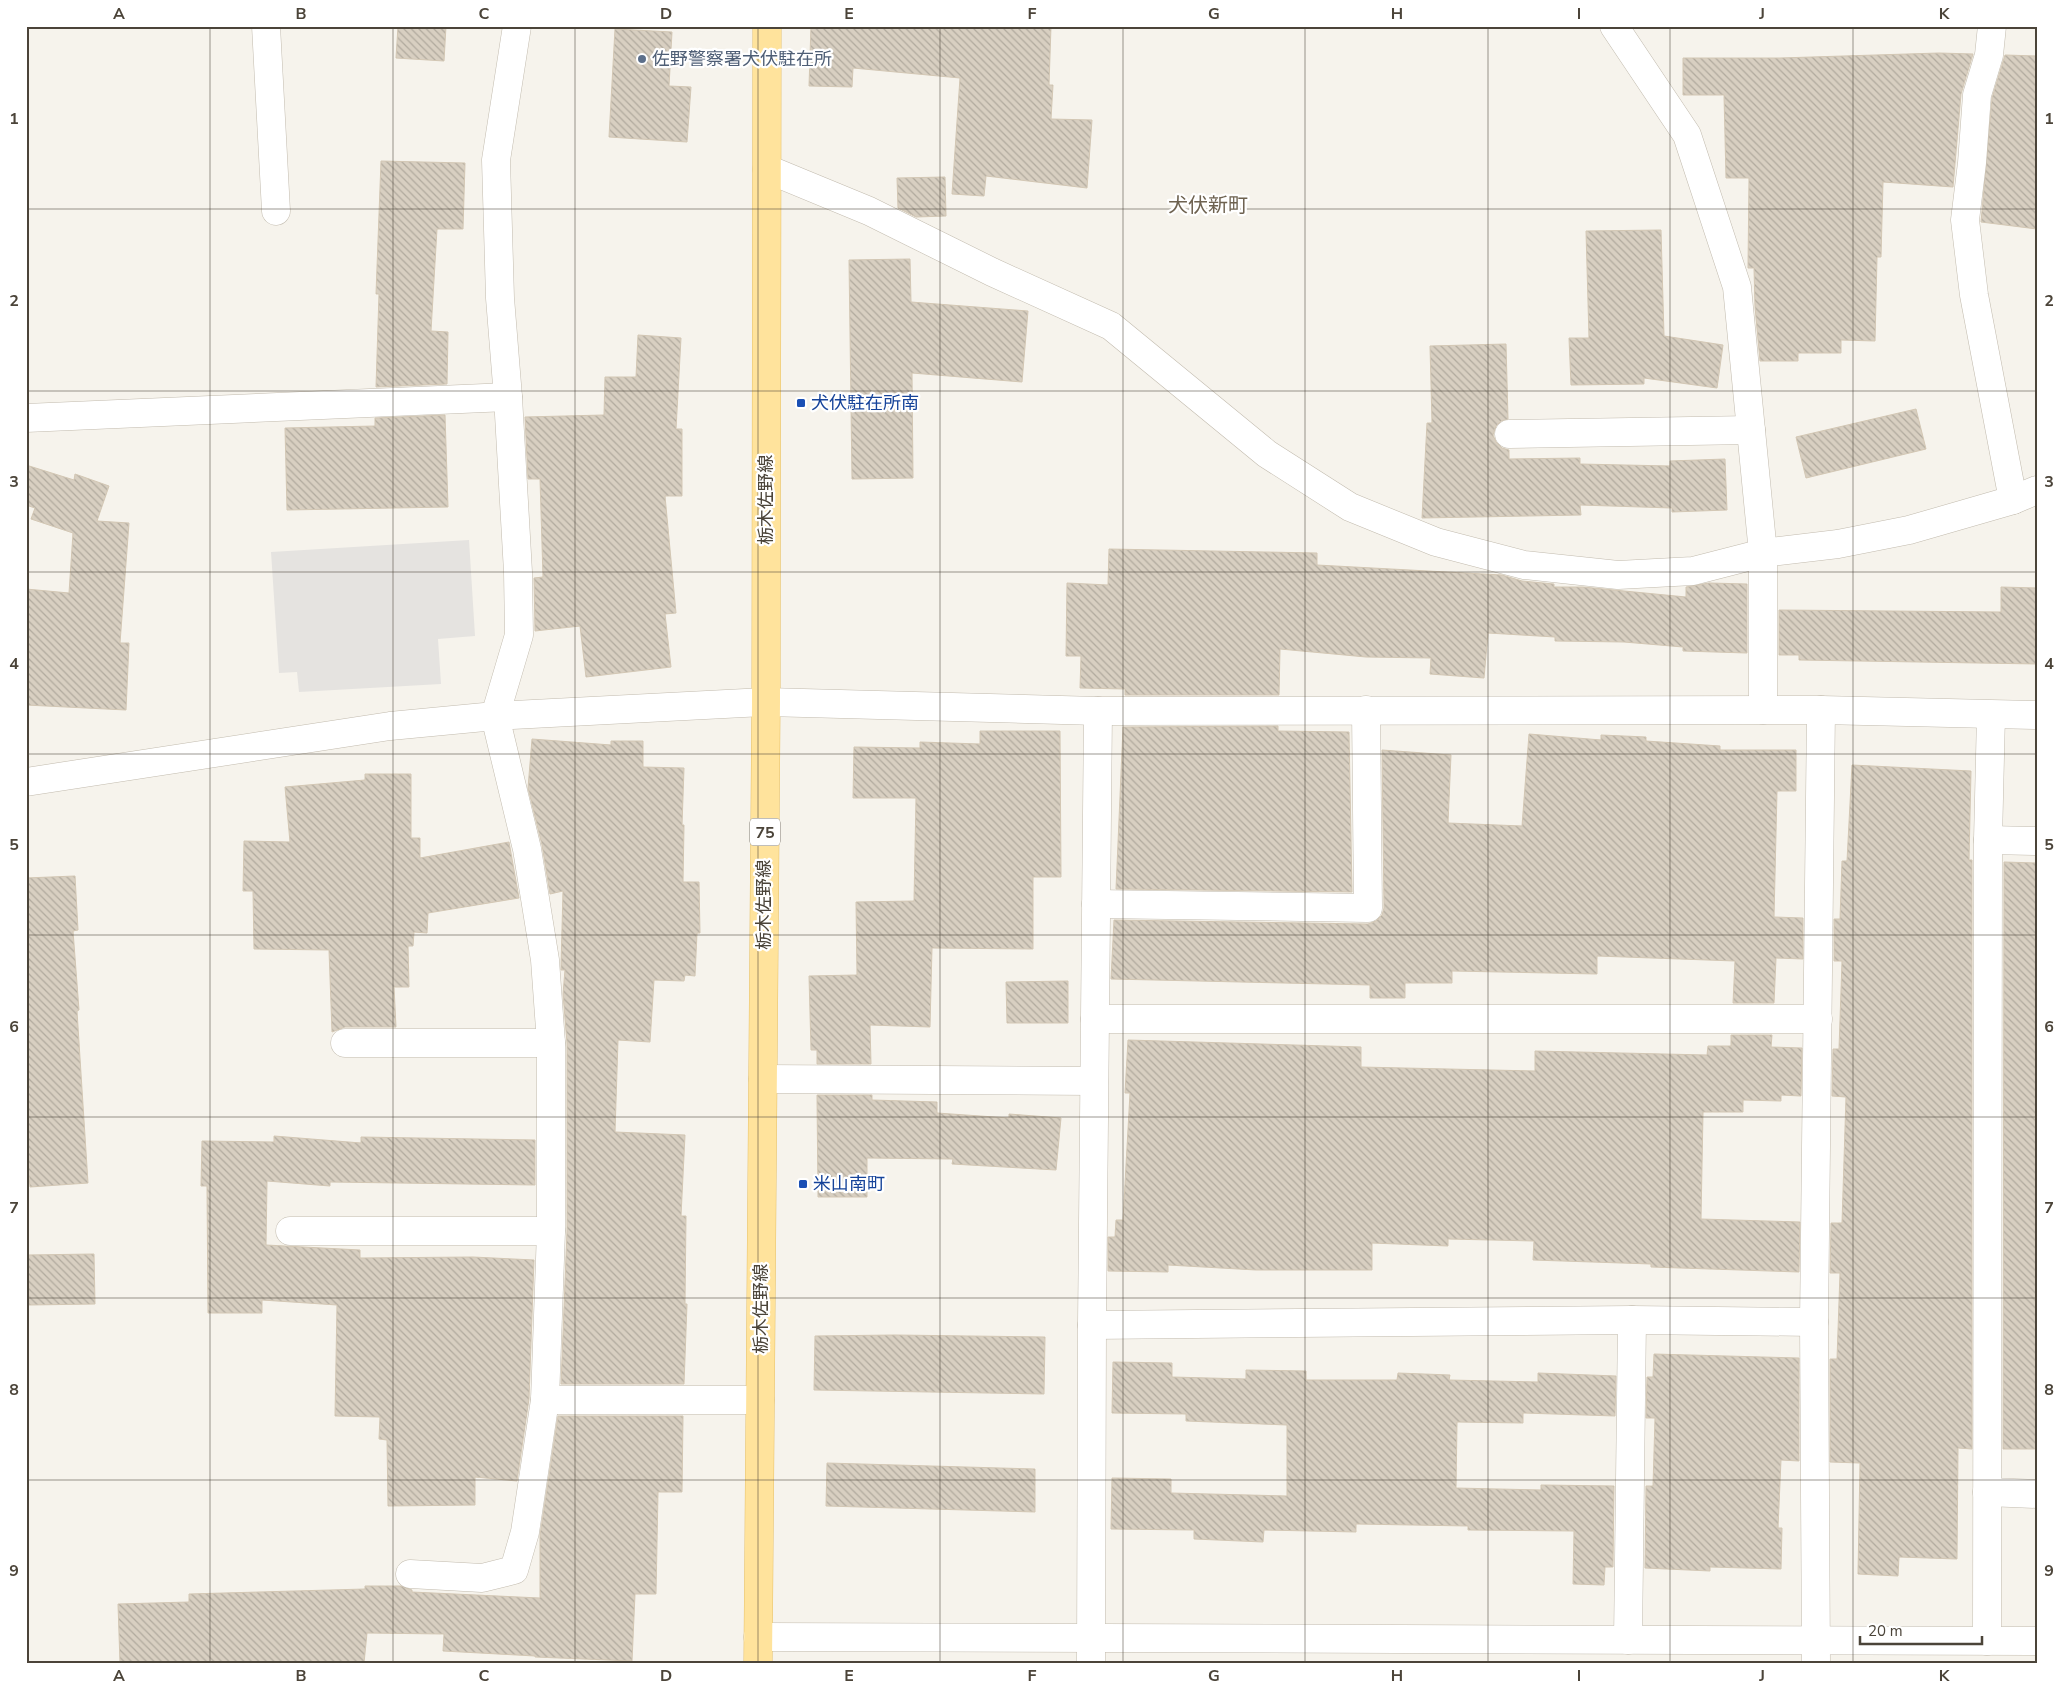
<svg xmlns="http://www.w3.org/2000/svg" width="2063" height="1689" viewBox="0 0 2063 1689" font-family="'Nunito Sans','Noto Sans JP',sans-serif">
	<defs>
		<pattern id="building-back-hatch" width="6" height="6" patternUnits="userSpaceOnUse" patternTransform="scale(1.25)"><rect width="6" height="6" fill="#d8cfc1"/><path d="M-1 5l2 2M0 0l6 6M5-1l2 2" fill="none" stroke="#b1aa9e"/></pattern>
	</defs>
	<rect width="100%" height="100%" fill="#f6f3ec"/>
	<path fill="#e5e3e0" d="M469,540L475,636L438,639L441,684L299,692L297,672L279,673L271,552Z"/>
	<g fill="url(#building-back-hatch)" stroke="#d3c7b4">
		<path d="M398,26H446L444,61L396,58Z"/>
		<path d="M811,26H1051L1049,85H1053L1051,119L1092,120L1087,188L986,176L984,196L952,194L960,78L853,68L852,87L809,86Z"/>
		<path d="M615,29L672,32L669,86L691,87L687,142L609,137Z"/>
		<path d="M1939,53L1973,54L1961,94L1953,187L1883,182L1881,257H1877L1875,341L1841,340V353H1798V361H1760L1755,307L1754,268H1748L1749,178H1726L1724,95H1683V58H1780Z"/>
		<path d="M2005,55L2037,56V229L1981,222L1992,98Z"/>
		<path d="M381,161L465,163L463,229H437L431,331L448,332L447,384L376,387L379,294H376Z"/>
		<path d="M945,177L946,216L916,217L898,208L897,178Z"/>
		<path d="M1661,230L1664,336L1723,345L1717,388L1644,378V384L1571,385L1569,338H1589L1586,231Z"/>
		<path d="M910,259L911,302L1028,311L1022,382L912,373L913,478L852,479L849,260Z"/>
		<path d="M638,335L681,338L676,429H682V496H665L676,613L665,614L671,667L586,677L580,626L535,631L534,578L543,577L540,479H528L525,417L604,415L605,377H636Z"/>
		<path d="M1506,344L1508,419L1501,421L1496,426L1493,435L1496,442L1502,448L1509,450V459L1580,458V464L1670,466V461L1725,459L1727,510L1672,512V508L1580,505L1581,515L1422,518L1427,423H1432L1430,346Z"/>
		<path d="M1916,409L1926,449L1806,478L1796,437Z"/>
		<path d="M445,415L448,507L287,510L285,428L375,426V418Z"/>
		<path d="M26,465L74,480L75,474L109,486L97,521L129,523L120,643H129L126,710L26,705V589L69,593L73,533L31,519L35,508L26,505Z"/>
		<path d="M1109,549L1317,553V565L1502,575L1522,581L1554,584V587H1583L1686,597V587L1709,583L1747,584V653L1683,651V647L1624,642L1555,641V637L1488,633L1484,678L1430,674L1431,658L1366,657L1280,649L1279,695H1125V689L1080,688L1081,656H1066L1067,583L1108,585Z"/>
		<path d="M2001,587L2037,588V664L1799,660V655H1779V610L2001,612Z"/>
		<path d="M1278,726V731L1349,732L1352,892L1116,889L1123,727Z"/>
		<path d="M980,731H1060L1061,877H1033V949L932,948L930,1027L870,1025L871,1064H817V1050H811L809,976L857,975L856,902L914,901L916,798H853L854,747L920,748V742L980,744Z"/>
		<path d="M1529,734L1601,740V735L1646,737V741L1720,746V750H1796V791H1777L1774,917L1803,918V959L1776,958L1774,1003H1733L1735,961L1597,956V974L1452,971V983H1405V998H1370V985L1111,979L1114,920L1368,924L1376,921L1382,915L1384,908L1382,750L1451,755L1448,823L1522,826Z"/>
		<path d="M532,739L611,745V741H643V767L684,768L682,825H684L683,882H699L700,933H697L695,976L685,975L684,981L654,980L650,1042L618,1040L615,1132L685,1135L681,1216H686L685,1304H687L684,1384H561L567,1231V1043L563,994L565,970H561V966L563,891L550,894L542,845L528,788Z"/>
		<path d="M1852,765L1971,771L1969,860H1972V1449L1958,1448L1957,1559L1899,1557L1898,1576L1858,1574L1860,1463L1830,1462V1359H1837L1840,1273H1830L1831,1223H1842L1846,1097L1832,1096L1833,1049H1839L1842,961H1834V919H1840L1842,861H1847Z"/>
		<path d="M365,774H411V838H420V858L509,842L519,898L428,913L427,933L414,932L413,946H408L409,987H394L396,1027H345L332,1032L329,950L254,949L253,891H243L244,841L290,842L285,787L365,780Z"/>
		<path d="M2004,862L2037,863V1449H2003Z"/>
		<path d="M75,876L78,930L73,931L79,1010L77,1011L88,1183L30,1187L29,1176L26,1177V878Z"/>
		<path d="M1068,981V1023H1007L1006,982Z"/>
		<path d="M1731,1035H1772L1771,1047L1802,1048L1801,1096L1781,1095V1101L1743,1100V1112H1703L1701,1219L1800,1222L1799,1272L1651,1267V1264L1533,1260L1534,1241L1448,1239V1246L1372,1243V1270H1256L1168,1265V1272L1108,1271V1237H1115L1116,1220H1123L1130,1093H1125L1128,1040L1361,1047V1067L1535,1071V1051L1707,1055L1708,1046H1731Z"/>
		<path d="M817,1095H872V1100L937,1102V1113L1009,1118V1114L1061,1118L1056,1170L952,1164L953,1159L867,1158V1197H818Z"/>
		<path d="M274,1136L361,1143V1137L535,1140V1185L330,1182V1186L267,1181L266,1245L360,1250V1258L473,1257L534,1260L529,1399L517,1481L475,1477V1505L388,1506L387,1440L379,1439L380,1417L335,1416L337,1305L262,1300V1313H208L207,1186H201L202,1141L274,1142Z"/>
		<path d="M94,1254L95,1304L29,1305L28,1255Z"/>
		<path d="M895,1335L1045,1337L1044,1394L814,1390L815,1336Z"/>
		<path d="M1654,1354L1799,1358V1461L1781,1460L1778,1528H1782L1781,1569L1710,1567V1571L1645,1568L1646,1486H1653L1655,1418H1646L1647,1377H1653Z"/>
		<path d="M1113,1362L1172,1363V1377L1246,1379V1370L1306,1371V1380H1397L1398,1373L1450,1375L1449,1380L1538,1382V1373L1616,1376L1615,1416L1523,1413V1423L1457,1422L1456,1488L1541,1490V1485L1614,1486L1613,1567H1605L1604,1585L1573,1584L1574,1531L1468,1530V1526L1356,1524V1532L1264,1530L1263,1542L1194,1539V1530L1111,1529L1112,1478L1171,1479V1493L1287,1496V1425L1186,1421V1414L1112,1413Z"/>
		<path d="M558,1416H683L682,1492H658L656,1594H635L632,1661L535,1657V1656L443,1651L444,1634L367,1633L364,1663H120L118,1604L189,1602V1594L365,1589V1586H401L412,1590V1592L540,1598V1535Z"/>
		<path d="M827,1463L1035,1469V1512L826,1506Z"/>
	</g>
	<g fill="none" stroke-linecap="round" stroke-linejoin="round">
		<g stroke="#c2bbae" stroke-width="29">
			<g id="minor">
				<path d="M266,26L276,211"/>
				<path d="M1614,26L1687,135L1737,287L1763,553V710"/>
				<path d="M1992,26L1989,55L1977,95L1972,163L1965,220L1974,295L2013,500"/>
				<path d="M767,169L869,211L992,272L1111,326L1267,454L1350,507L1436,542L1524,565L1618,575L1693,571L1763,553L1838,544L1909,530L2013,500L2037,490"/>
				<path d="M26,418L508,397"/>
				<path d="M1509,434L1751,430"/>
				<path d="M26,782L390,726L495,716L766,702L1098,711L1821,710L2037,715"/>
				<path d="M1988,840L2037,841"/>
				<path d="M1096,904L1368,908L1366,710"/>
				<path d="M1095,1019H1818"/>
				<path d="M345,1043H551"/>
				<path d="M763,1079L1094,1081"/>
				<path d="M290,1231H551"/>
				<path d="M1092,1325L1632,1320L1814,1322"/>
				<path d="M545,1400H760"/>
				<path d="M1987,1492L2037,1494"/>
				<path d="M410,1574L482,1578L514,1570L525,1532L545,1400L551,1231V1043L545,960L527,849L495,716L519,635L518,572L508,397L500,298L496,160L517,26"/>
				<path d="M758,1637L2037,1641"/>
				<path d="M1628,1640L1632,1320"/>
				<path d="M1987,1641L1988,840L1991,715"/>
				<path d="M1091,1663L1092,1325L1098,711"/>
				<path d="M1816,1663L1814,1322L1821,710"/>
			</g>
		</g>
		<g stroke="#e6c16a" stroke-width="29">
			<path id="major" d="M758,1663L766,702L767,26"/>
		</g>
		<use href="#minor" stroke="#fff" stroke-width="28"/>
		<use href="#major" stroke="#ffe39c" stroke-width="28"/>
	</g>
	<path fill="none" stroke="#4b4439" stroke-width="1" stroke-opacity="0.55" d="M210,26V1663M393,26V1663M575,26V1663M758,26V1663M940,26V1663M1123,26V1663M1305,26V1663M1488,26V1663M1670,26V1663M1853,26V1663M26,209H2037M26,391H2037M26,572H2037M26,754H2037M26,935H2037M26,1117H2037M26,1298H2037M26,1480H2037"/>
	<circle fill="#5c6f8a" stroke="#fff" stroke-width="2" cx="642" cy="59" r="5"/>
	<g fill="#1a4fb4" stroke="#fff" stroke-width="2">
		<rect x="796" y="398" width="10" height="10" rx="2.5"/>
		<rect x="798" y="1179" width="10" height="10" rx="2.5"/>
	</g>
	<g text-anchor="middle" stroke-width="4.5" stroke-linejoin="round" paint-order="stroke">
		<rect fill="#fff" stroke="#817c74" stroke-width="1" x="750" y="818.5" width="30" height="27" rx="4"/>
		<g font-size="16" font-weight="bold" fill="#4b4439">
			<text x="765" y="838">75</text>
		</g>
		<g font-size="18" fill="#4e5e75" stroke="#fff" text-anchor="start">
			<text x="652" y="65">佐野警察署犬伏駐在所</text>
		</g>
		<g font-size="18" fill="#164399" stroke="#fff" text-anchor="start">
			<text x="811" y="409">犬伏駐在所南</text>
			<text x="813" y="1190">米山南町</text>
		</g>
		<g font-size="18" fill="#4b4439" stroke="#fff">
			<text transform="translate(766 500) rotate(-90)" y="6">栃木佐野線</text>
			<text transform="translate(764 905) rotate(-90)" y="6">栃木佐野線</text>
			<text transform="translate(761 1309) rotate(-90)" y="6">栃木佐野線</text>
		</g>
		<g font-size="20" fill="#6e6250" stroke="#fff">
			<text x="1208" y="212">犬伏新町</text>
		</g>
	</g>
	<rect width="2063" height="1689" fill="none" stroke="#ffffff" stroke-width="55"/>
	<path d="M1860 1636v8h122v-8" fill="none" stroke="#4b4439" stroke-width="2.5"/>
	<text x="1868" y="1636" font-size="15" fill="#4b4439" stroke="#ffffff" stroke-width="4" paint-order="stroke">20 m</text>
	<rect x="28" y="28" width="2008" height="1634" fill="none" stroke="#4b4439" stroke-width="2"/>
	<g font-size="16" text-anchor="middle" font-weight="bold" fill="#4b4439">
		<text x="119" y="19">A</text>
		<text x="301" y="19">B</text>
		<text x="484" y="19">C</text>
		<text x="666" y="19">D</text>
		<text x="849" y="19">E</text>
		<text x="1032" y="19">F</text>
		<text x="1214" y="19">G</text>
		<text x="1397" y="19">H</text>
		<text x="1579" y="19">I</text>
		<text x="1762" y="19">J</text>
		<text x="1944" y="19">K</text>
		<text x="14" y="124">1</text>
		<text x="2049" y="124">1</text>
		<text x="14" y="306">2</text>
		<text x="2049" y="306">2</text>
		<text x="14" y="487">3</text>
		<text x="2049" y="487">3</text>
		<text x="14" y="669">4</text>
		<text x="2049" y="669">4</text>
		<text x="14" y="850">5</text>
		<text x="2049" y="850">5</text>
		<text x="14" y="1032">6</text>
		<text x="2049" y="1032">6</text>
		<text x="14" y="1213">7</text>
		<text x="2049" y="1213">7</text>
		<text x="14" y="1395">8</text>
		<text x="2049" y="1395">8</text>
		<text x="14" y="1576">9</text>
		<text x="2049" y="1576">9</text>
		<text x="119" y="1681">A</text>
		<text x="301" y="1681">B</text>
		<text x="484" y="1681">C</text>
		<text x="666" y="1681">D</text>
		<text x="849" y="1681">E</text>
		<text x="1032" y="1681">F</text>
		<text x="1214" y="1681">G</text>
		<text x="1397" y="1681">H</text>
		<text x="1579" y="1681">I</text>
		<text x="1762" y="1681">J</text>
		<text x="1944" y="1681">K</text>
	</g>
</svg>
